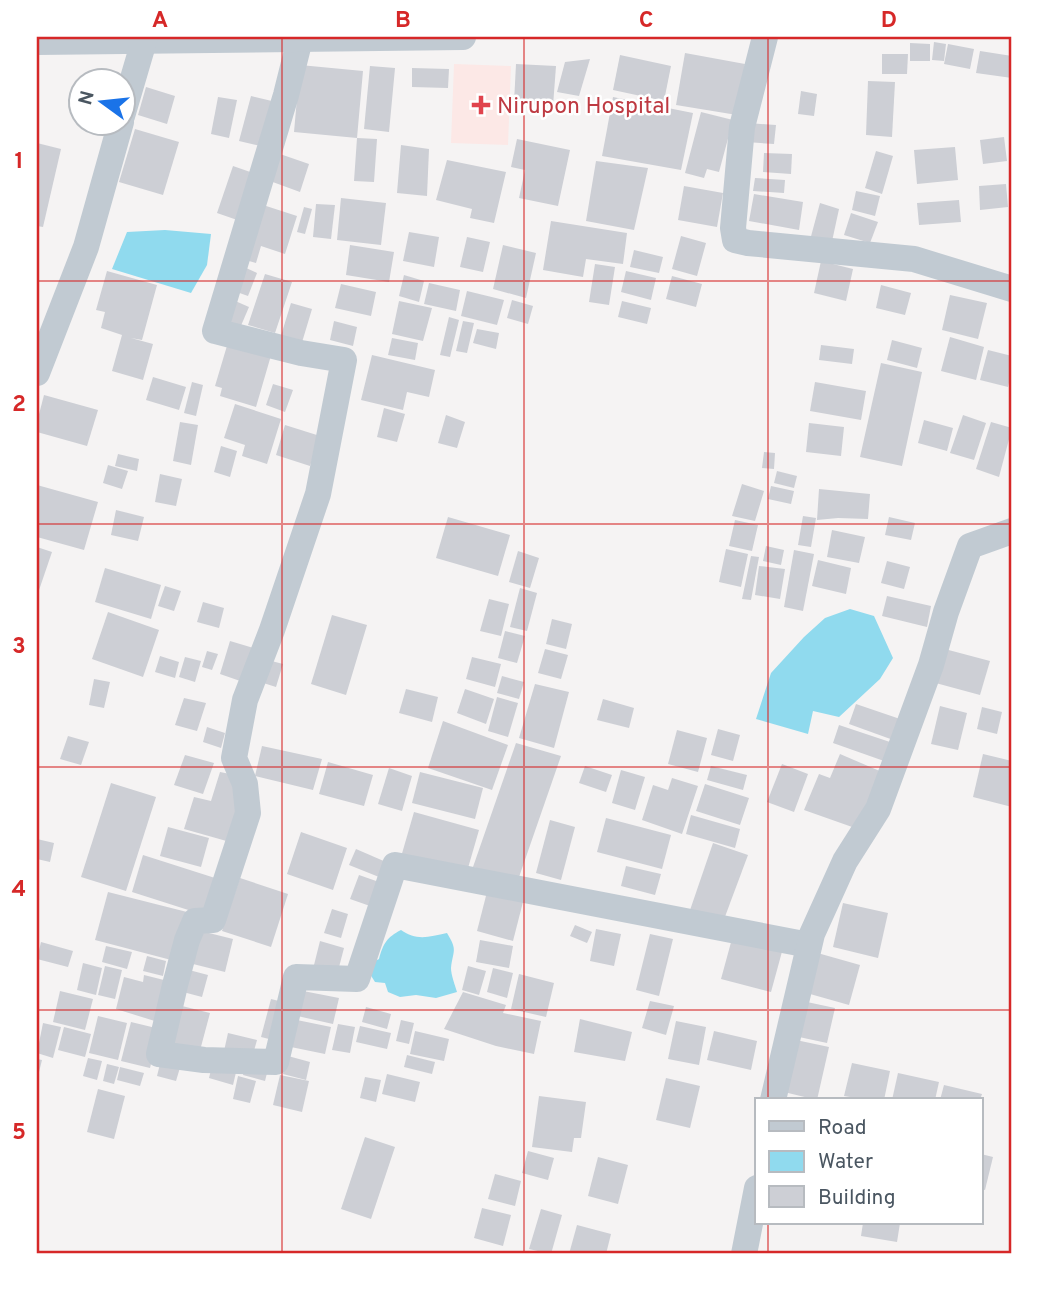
<svg xmlns="http://www.w3.org/2000/svg" width="1049" height="1291" viewBox="0 0 1049 1291" font-family="Overpass,sans-serif">
	<rect width="100%" height="100%" fill="#f5f3f3"/>
	<path fill="#fce8e6" d="M454,64L511,66L508,145L451,143Z"/>
	<g fill="#90daee">
		<path d="M165,230L211,234L207,265L191,293L112,269L127,232Z"/>
		<path d="M850,609L874,616L893,658L880,679L839,717L813,711L808,734L756,719L771,673L804,637L825,618Z"/>
		<path d="M401,930C416,941 429,937 447,933C458,951 453,950 451,968C451,975 455,985 457,992L436,998L416,995L400,997L388,992L385,983L375,982L365,966L379,959C383,944 387,937 401,930Z"/>
	</g>
	<g fill="#cdcfd5">
		<path d="M934,42L946,44L944,61L932,60Z"/>
		<path d="M910,43L930,44V61H910Z"/>
		<path d="M948,44L974,49L970,69L944,64Z"/>
		<path d="M980,51L1012,56V78L976,73Z"/>
		<path d="M685,53L745,64L737,115L676,105Z"/>
		<path d="M882,54H908L907,74H882Z"/>
		<path d="M620,55L671,66L664,101L613,90Z"/>
		<path d="M590,59L579,96L557,92L565,62Z"/>
		<path d="M516,64L556,66L553,106L514,103Z"/>
		<path d="M300,65L363,71L357,138L377,139L374,182L354,181L357,138L294,132Z"/>
		<path d="M370,66L395,68L389,132L364,129Z"/>
		<path d="M412,68L449,69L448,88L412,87Z"/>
		<path d="M868,81L895,82L892,137L866,135Z"/>
		<path d="M146,87L175,96L167,124L138,115Z"/>
		<path d="M801,91L817,94L814,116L798,114Z"/>
		<path d="M251,96L276,102L265,147L239,141Z"/>
		<path d="M218,97L237,100L229,138L211,134Z"/>
		<path d="M613,97L693,113L681,170L602,156Z"/>
		<path d="M701,112L733,120L719,172L707,169L704,178L685,173Z"/>
		<path d="M748,123L776,125L774,144L746,142Z"/>
		<path d="M135,129L179,142L163,195L119,182Z"/>
		<path d="M1004,137L1007,161L983,164L980,140Z"/>
		<path d="M517,139L570,150L558,206L519,198L525,170L511,167Z"/>
		<path d="M37,143L61,149L43,227L37,226Z"/>
		<path d="M401,145L429,149L427,196L397,193Z"/>
		<path d="M955,147L958,180L917,184L914,150Z"/>
		<path d="M876,151L893,156L882,194L865,188Z"/>
		<path d="M764,153L792,154L791,174L763,172Z"/>
		<path d="M280,154L309,164L300,192L270,181Z"/>
		<path d="M447,160L506,172L494,223L470,218L472,209L436,200Z"/>
		<path d="M596,161L648,168L634,230L586,221Z"/>
		<path d="M233,166L259,175L243,222L217,213Z"/>
		<path d="M755,178L785,180L784,193L753,191Z"/>
		<path d="M1006,184L1008,207L980,210L979,186Z"/>
		<path d="M684,186L723,193L717,227L678,220Z"/>
		<path d="M856,191L880,196L875,216L852,210Z"/>
		<path d="M754,194L803,202L799,230L749,221Z"/>
		<path d="M341,198L386,203L381,245L337,240Z"/>
		<path d="M959,200L961,222L919,225L917,203Z"/>
		<path d="M820,203L839,209L831,246L810,240Z"/>
		<path d="M260,204L297,216L285,254L261,246L256,263L242,259Z"/>
		<path d="M316,204L335,205L331,239L313,237Z"/>
		<path d="M304,207L312,209L305,234L297,232Z"/>
		<path d="M851,213L878,222L870,243L844,235Z"/>
		<path d="M551,221L627,233L623,264L586,259L583,277L543,270Z"/>
		<path d="M409,232L439,237L434,267L403,261Z"/>
		<path d="M681,236L706,243L697,276L672,269Z"/>
		<path d="M467,237L490,242L483,272L460,267Z"/>
		<path d="M350,245L394,252L389,282L346,275Z"/>
		<path d="M503,245L536,253L526,298L493,289Z"/>
		<path d="M634,250L663,257L659,273L630,267Z"/>
		<path d="M821,261L853,269L846,301L814,293Z"/>
		<path d="M595,264L615,267L609,305L589,302Z"/>
		<path d="M244,267L257,273L248,296L234,291Z"/>
		<path d="M107,271L157,285L142,340L131,338L153,344L143,380L112,371L122,335L101,328L105,312L96,310Z"/>
		<path d="M626,271L656,278L651,300L621,292Z"/>
		<path d="M265,274L292,282L275,333L248,325Z"/>
		<path d="M404,275L424,281L419,302L399,296Z"/>
		<path d="M672,276L702,284L696,307L666,299Z"/>
		<path d="M429,283L460,290L456,311L424,304Z"/>
		<path d="M341,284L376,292L371,316L335,308Z"/>
		<path d="M881,285L911,293L905,315L876,308Z"/>
		<path d="M467,291L504,300L497,325L461,316Z"/>
		<path d="M950,295L987,303L978,339L942,330Z"/>
		<path d="M233,300L249,307L240,328L224,322Z"/>
		<path d="M512,300L533,306L528,324L507,318Z"/>
		<path d="M399,301L432,308L423,341L392,334Z"/>
		<path d="M622,301L651,308L647,324L618,317Z"/>
		<path d="M291,303L312,309L300,349L279,342Z"/>
		<path d="M449,317L459,320L450,357L440,355Z"/>
		<path d="M334,321L357,327L353,346L330,340Z"/>
		<path d="M463,321L474,323L467,353L456,351Z"/>
		<path d="M477,329L499,333L496,349L473,343Z"/>
		<path d="M950,337L984,347L976,380L941,371Z"/>
		<path d="M392,338L418,343L415,360L388,355Z"/>
		<path d="M229,339L272,352L256,407L220,396L222,388L215,386Z"/>
		<path d="M892,340L922,348L917,368L887,360Z"/>
		<path d="M821,345L854,349L852,364L819,360Z"/>
		<path d="M988,350L1012,356V370L1008,387L980,380Z"/>
		<path d="M372,355L435,370L429,397L407,392L403,410L361,400Z"/>
		<path d="M881,363L922,372L902,466L860,457Z"/>
		<path d="M153,377L186,387L179,410L146,400Z"/>
		<path d="M192,382L203,385L196,416L184,413Z"/>
		<path d="M815,382L866,391L861,420L810,411Z"/>
		<path d="M273,384L293,390L285,412L266,405Z"/>
		<path d="M44,395L98,410L87,446L37,432V422Z"/>
		<path d="M235,404L281,419L267,464L242,456L245,445L224,438Z"/>
		<path d="M384,408L405,414L397,442L377,437Z"/>
		<path d="M446,415L465,422L457,448L438,443Z"/>
		<path d="M963,415L986,423L974,460L950,453Z"/>
		<path d="M924,420L953,428L947,451L918,443Z"/>
		<path d="M180,422L198,425L191,465L173,461Z"/>
		<path d="M991,422L1012,428L999,477L976,469Z"/>
		<path d="M809,423L844,427L841,456L806,452Z"/>
		<path d="M285,425L320,436L310,466L276,455Z"/>
		<path d="M221,446L237,451L230,477L214,472Z"/>
		<path d="M764,452L775,453L774,469L762,468Z"/>
		<path d="M118,454L139,459L137,471L115,466Z"/>
		<path d="M108,465L128,471L122,489L103,483Z"/>
		<path d="M777,471L797,476L794,488L774,483Z"/>
		<path d="M160,474L182,479L176,506L155,502Z"/>
		<path d="M742,484L764,491L755,521L732,516Z"/>
		<path d="M37,485L98,502L84,550L37,537Z"/>
		<path d="M771,486L794,491L791,504L768,499Z"/>
		<path d="M819,489L870,494L868,519L838,518L817,520Z"/>
		<path d="M116,510L144,517L138,541L111,535Z"/>
		<path d="M803,516L816,518L811,547L798,545Z"/>
		<path d="M448,517L510,535L498,576L436,558Z"/>
		<path d="M889,517L915,523L911,540L885,535Z"/>
		<path d="M735,520L758,525L752,551L729,546Z"/>
		<path d="M832,530L865,537L859,563L827,557Z"/>
		<path d="M766,546L784,550L781,565L763,561Z"/>
		<path d="M37,547L52,552L37,596Z"/>
		<path d="M726,549L748,554L741,587L719,582Z"/>
		<path d="M794,550L814,554L803,611L784,607Z"/>
		<path d="M518,551L539,558L530,588L509,582Z"/>
		<path d="M751,556L759,557L751,600L742,599Z"/>
		<path d="M818,560L851,568L846,594L812,586Z"/>
		<path d="M887,561L910,567L904,589L881,583Z"/>
		<path d="M759,566L785,569L780,599L755,595Z"/>
		<path d="M105,568L161,585L151,619L95,602Z"/>
		<path d="M165,586L181,591L174,611L158,606Z"/>
		<path d="M520,588L537,593L527,631L510,627Z"/>
		<path d="M887,596L931,606L927,627L882,616Z"/>
		<path d="M489,599L509,604L501,636L480,631Z"/>
		<path d="M203,602L224,608L219,628L197,622Z"/>
		<path d="M108,612L159,630L143,677L92,659Z"/>
		<path d="M332,615L367,625L346,695L311,684Z"/>
		<path d="M552,619L572,624L566,649L546,644Z"/>
		<path d="M505,631L525,636L517,663L498,658Z"/>
		<path d="M230,641L257,649L246,683L220,674Z"/>
		<path d="M941,648L990,661L980,695L932,682Z"/>
		<path d="M545,649L568,655L561,679L538,673Z"/>
		<path d="M207,651L218,654L212,670L202,667Z"/>
		<path d="M160,656L179,662L175,678L155,672Z"/>
		<path d="M185,657L201,661L195,682L179,677Z"/>
		<path d="M472,657L501,664L495,687L466,679Z"/>
		<path d="M264,659L283,664L276,687L257,681Z"/>
		<path d="M502,676L524,682L519,699L497,693Z"/>
		<path d="M94,679L110,682L104,708L89,705Z"/>
		<path d="M535,684L569,692L554,748L519,738Z"/>
		<path d="M406,689L438,697L432,722L399,713Z"/>
		<path d="M465,689L494,699L486,724L457,713Z"/>
		<path d="M497,697L518,703L508,737L488,731Z"/>
		<path d="M184,698L206,703L197,731L175,725Z"/>
		<path d="M603,699L634,708L629,728L597,720Z"/>
		<path d="M856,704L903,720L896,741L849,724Z"/>
		<path d="M940,706L967,713L958,750L931,744Z"/>
		<path d="M982,707L1002,712L997,734L977,729Z"/>
		<path d="M443,721L508,745L492,790L428,768Z"/>
		<path d="M839,725L890,742L884,761L833,743Z"/>
		<path d="M207,727L225,733L221,748L203,742Z"/>
		<path d="M718,729L740,735L733,761L711,755Z"/>
		<path d="M677,730L707,738L698,772L668,764Z"/>
		<path d="M68,736L89,742L81,765L60,759Z"/>
		<path d="M516,743L561,756L518,880L473,867Z"/>
		<path d="M262,746L322,759L313,790L255,776Z"/>
		<path d="M840,754L882,772L855,828L804,810L819,774L830,778Z"/>
		<path d="M983,754L1012,761V807L973,797Z"/>
		<path d="M185,755L214,763L203,794L174,785Z"/>
		<path d="M328,762L373,775L364,806L319,794Z"/>
		<path d="M782,764L808,774L794,812L767,802Z"/>
		<path d="M585,766L612,775L606,792L579,783Z"/>
		<path d="M711,766L747,775L743,790L707,780Z"/>
		<path d="M389,768L412,776L402,811L378,804Z"/>
		<path d="M621,770L645,777L635,810L612,803Z"/>
		<path d="M220,772L235,775L243,797L230,842L184,829L194,797L211,801Z"/>
		<path d="M420,772L483,788L475,819L412,803Z"/>
		<path d="M672,778L698,786L682,834L642,820L653,785L668,790Z"/>
		<path d="M111,783L156,797L126,891L81,877Z"/>
		<path d="M705,784L749,798L740,825L696,811Z"/>
		<path d="M414,812L479,830L466,875L401,857Z"/>
		<path d="M691,815L740,829L735,848L686,834Z"/>
		<path d="M606,818L671,835L662,869L597,852Z"/>
		<path d="M550,820L575,827L561,880L536,873Z"/>
		<path d="M168,827L209,838L201,867L160,856Z"/>
		<path d="M301,832L347,848L333,890L287,874Z"/>
		<path d="M37,839L54,843L50,862L37,859Z"/>
		<path d="M713,843L748,855L723,922L688,916Z"/>
		<path d="M356,849L386,862L379,877L349,865Z"/>
		<path d="M143,855L215,878L204,915L132,892Z"/>
		<path d="M626,866L661,874L655,895L621,886Z"/>
		<path d="M359,875L379,882L370,906L350,899Z"/>
		<path d="M240,878L288,894L271,947L222,931Z"/>
		<path d="M488,888L524,898L513,941L477,931Z"/>
		<path d="M108,892L187,912L175,961L95,940Z"/>
		<path d="M843,903L888,913L878,958L833,947Z"/>
		<path d="M332,909L348,914L341,938L324,933Z"/>
		<path d="M575,925L592,932L587,943L570,936Z"/>
		<path d="M193,929L233,939L225,972L185,962Z"/>
		<path d="M596,929L621,934L614,966L590,961Z"/>
		<path d="M650,934L673,939L659,996L636,990Z"/>
		<path d="M733,935L783,948L771,992L721,979Z"/>
		<path d="M480,940L513,946L509,968L476,962Z"/>
		<path d="M320,941L344,948L338,971L314,965Z"/>
		<path d="M41,942L73,951L68,967L37,959Z"/>
		<path d="M106,946L132,952L127,969L102,962Z"/>
		<path d="M814,952L860,965L849,1005L803,992Z"/>
		<path d="M147,956L166,961L163,976L143,971Z"/>
		<path d="M83,963L102,968L96,995L77,990Z"/>
		<path d="M105,966L122,970L115,999L98,995Z"/>
		<path d="M468,966L486,971L479,995L462,990Z"/>
		<path d="M493,968L513,973L507,998L487,992Z"/>
		<path d="M189,970L208,975L202,997L183,992Z"/>
		<path d="M519,974L554,983L546,1017L511,1009Z"/>
		<path d="M144,975L168,981L158,1022L116,1009L124,977L143,982Z"/>
		<path d="M298,990L339,998L333,1024L293,1015Z"/>
		<path d="M60,991L93,999L85,1030L53,1022Z"/>
		<path d="M463,992L506,1005L503,1013L541,1021L534,1054L496,1046L444,1029Z"/>
		<path d="M271,999L287,1003L277,1041L261,1037Z"/>
		<path d="M650,1001L674,1006L666,1035L642,1028Z"/>
		<path d="M807,1002L835,1008L827,1043L799,1037Z"/>
		<path d="M174,1004L210,1013L198,1058L162,1049Z"/>
		<path d="M366,1007L391,1014L387,1029L362,1022Z"/>
		<path d="M98,1016L127,1023L118,1060L89,1053Z"/>
		<path d="M292,1019L331,1027L325,1054L286,1046Z"/>
		<path d="M580,1019L632,1032L625,1061L574,1052Z"/>
		<path d="M401,1020L414,1023L409,1044L396,1041Z"/>
		<path d="M676,1021L706,1027L699,1065L668,1059Z"/>
		<path d="M131,1022L160,1029L150,1068L121,1061Z"/>
		<path d="M43,1023L61,1027L53,1058L37,1053Z"/>
		<path d="M338,1024L355,1027L350,1053L332,1050Z"/>
		<path d="M360,1026L391,1033L387,1049L356,1042Z"/>
		<path d="M64,1027L91,1034L85,1057L58,1050Z"/>
		<path d="M415,1031L449,1039L444,1061L410,1054Z"/>
		<path d="M714,1031L757,1041L751,1070L707,1060Z"/>
		<path d="M228,1033L257,1040L252,1058L224,1051Z"/>
		<path d="M796,1040L829,1047L817,1100L784,1092Z"/>
		<path d="M407,1055L435,1062L432,1074L404,1067Z"/>
		<path d="M162,1056L182,1061L176,1081L157,1076Z"/>
		<path d="M288,1056L310,1062L306,1080L283,1074Z"/>
		<path d="M88,1058L102,1061L97,1080L83,1076Z"/>
		<path d="M37,1059L42,1060L38,1076H37Z"/>
		<path d="M213,1062L237,1068L233,1085L209,1078Z"/>
		<path d="M246,1063L268,1069L265,1081L243,1075Z"/>
		<path d="M852,1063L890,1071L884,1100H855L856,1098L844,1096Z"/>
		<path d="M107,1064L119,1067L114,1084L103,1081Z"/>
		<path d="M120,1067L144,1073L140,1086L117,1080Z"/>
		<path d="M898,1073L939,1082L935,1100H892Z"/>
		<path d="M387,1074L420,1082L415,1102L382,1094Z"/>
		<path d="M280,1075L309,1081L302,1112L273,1105Z"/>
		<path d="M238,1076L256,1081L250,1103L233,1099Z"/>
		<path d="M365,1077L381,1080L376,1102L360,1098Z"/>
		<path d="M666,1078L700,1086L690,1128L656,1120Z"/>
		<path d="M944,1085L982,1094L980,1100H940Z"/>
		<path d="M98,1089L125,1096L114,1139L87,1132Z"/>
		<path d="M539,1096L586,1102L581,1138H574L572,1152L532,1147Z"/>
		<path d="M365,1137L395,1147L371,1219L341,1209Z"/>
		<path d="M528,1151L554,1158L548,1180L522,1173Z"/>
		<path d="M981,1154L993,1157L985,1190L981,1189Z"/>
		<path d="M598,1157L628,1165L618,1204L588,1196Z"/>
		<path d="M495,1174L521,1181L515,1206L488,1199Z"/>
		<path d="M482,1208L511,1215L503,1246L474,1238Z"/>
		<path d="M541,1209L562,1215L551,1254L529,1249Z"/>
		<path d="M863,1223H900L897,1242L861,1236Z"/>
		<path d="M577,1225L611,1234L606,1254H569Z"/>
	</g>
	<g fill="none" stroke-linecap="round" stroke-linejoin="round">
		<g stroke="#c1cad2" stroke-width="26">
			<path d="M765,37L742,127L733,228L735,240L748,243L914,259L1012,289"/>
			<path d="M300,39L286,95L215,331L301,353L344,360L318,494L272,630L245,700L234,758L245,784L248,813L213,920L195,921L187,940L175,985L159,1054L204,1060L276,1062L296,977L357,979L395,865L809,945"/>
			<path d="M37,42L463,37"/>
			<path d="M122,116L144,41"/>
			<path d="M37,373L86,247L121,122"/>
			<path d="M773,1100L812,934L845,861L878,809L931,665L946,612L970,546L1012,531"/>
			<path d="M744,1254L757,1188"/>
		</g>
	</g>
	<path fill="none" stroke="#d62828" stroke-width="2" stroke-opacity="0.55" d="M282,37V1254M524,37V1254M768,37V1100M37,281H1012M37,524H1012M37,767H1012M37,1010H1012M768,1223V1254"/>
	<path fill="#e0444e" stroke="#fff" stroke-width="2.5" d="M477.5 94.5h7v7h7v7h-7v7h-7v-7h-7v-7h7z"/>
	<g text-anchor="middle" stroke-width="5" stroke-linejoin="round" paint-order="stroke">
		<g font-size="23" fill="#be3a42" stroke="#fff" text-anchor="start">
			<text x="497" y="113">Nirupon Hospital</text>
		</g>
	</g>
	<rect width="1049" height="1291" fill="none" stroke="#ffffff" stroke-width="77"/>
	<rect x="755" y="1098" width="228" height="126" fill="#ffffff" stroke="#b7bbc0" stroke-width="2"/>
	<rect x="769" y="1121" width="35" height="10" fill="#c1cad2" stroke="#b7bbc0" stroke-width="2"/>
	<text x="818" y="1134" font-size="21" fill="#4a5661">Road</text>
	<rect x="769" y="1151" width="35" height="21" fill="#90daee" stroke="#b7bbc0" stroke-width="2"/>
	<text x="818" y="1168" font-size="21" fill="#4a5661">Water</text>
	<rect x="769" y="1186" width="35" height="21" fill="#cdcfd5" stroke="#b7bbc0" stroke-width="2"/>
	<text x="818" y="1204" font-size="21" fill="#4a5661">Building</text>
	<g transform="translate(102 102) rotate(285)"><circle r="33" fill="#ffffff" stroke="#b7bbc0" stroke-width="2"/>
	<path d="M0-5L12 26L0 18L-12 26Z" fill="#1a73e8"/>
	<text y="-10" font-size="19" font-weight="bold" text-anchor="middle" fill="#4a5661">N</text>
	</g>
	<rect x="38" y="38" width="972" height="1214" fill="none" stroke="#d62828" stroke-width="2.5"/>
	<g font-size="23" text-anchor="middle" font-weight="bold" fill="#d62828">
		<text x="160" y="27">A</text>
		<text x="403" y="27">B</text>
		<text x="646" y="27">C</text>
		<text x="889" y="27">D</text>
		<text x="19" y="168">1</text>
		<text x="19" y="411">2</text>
		<text x="19" y="653">3</text>
		<text x="19" y="896">4</text>
		<text x="19" y="1139">5</text>
	</g>
</svg>
